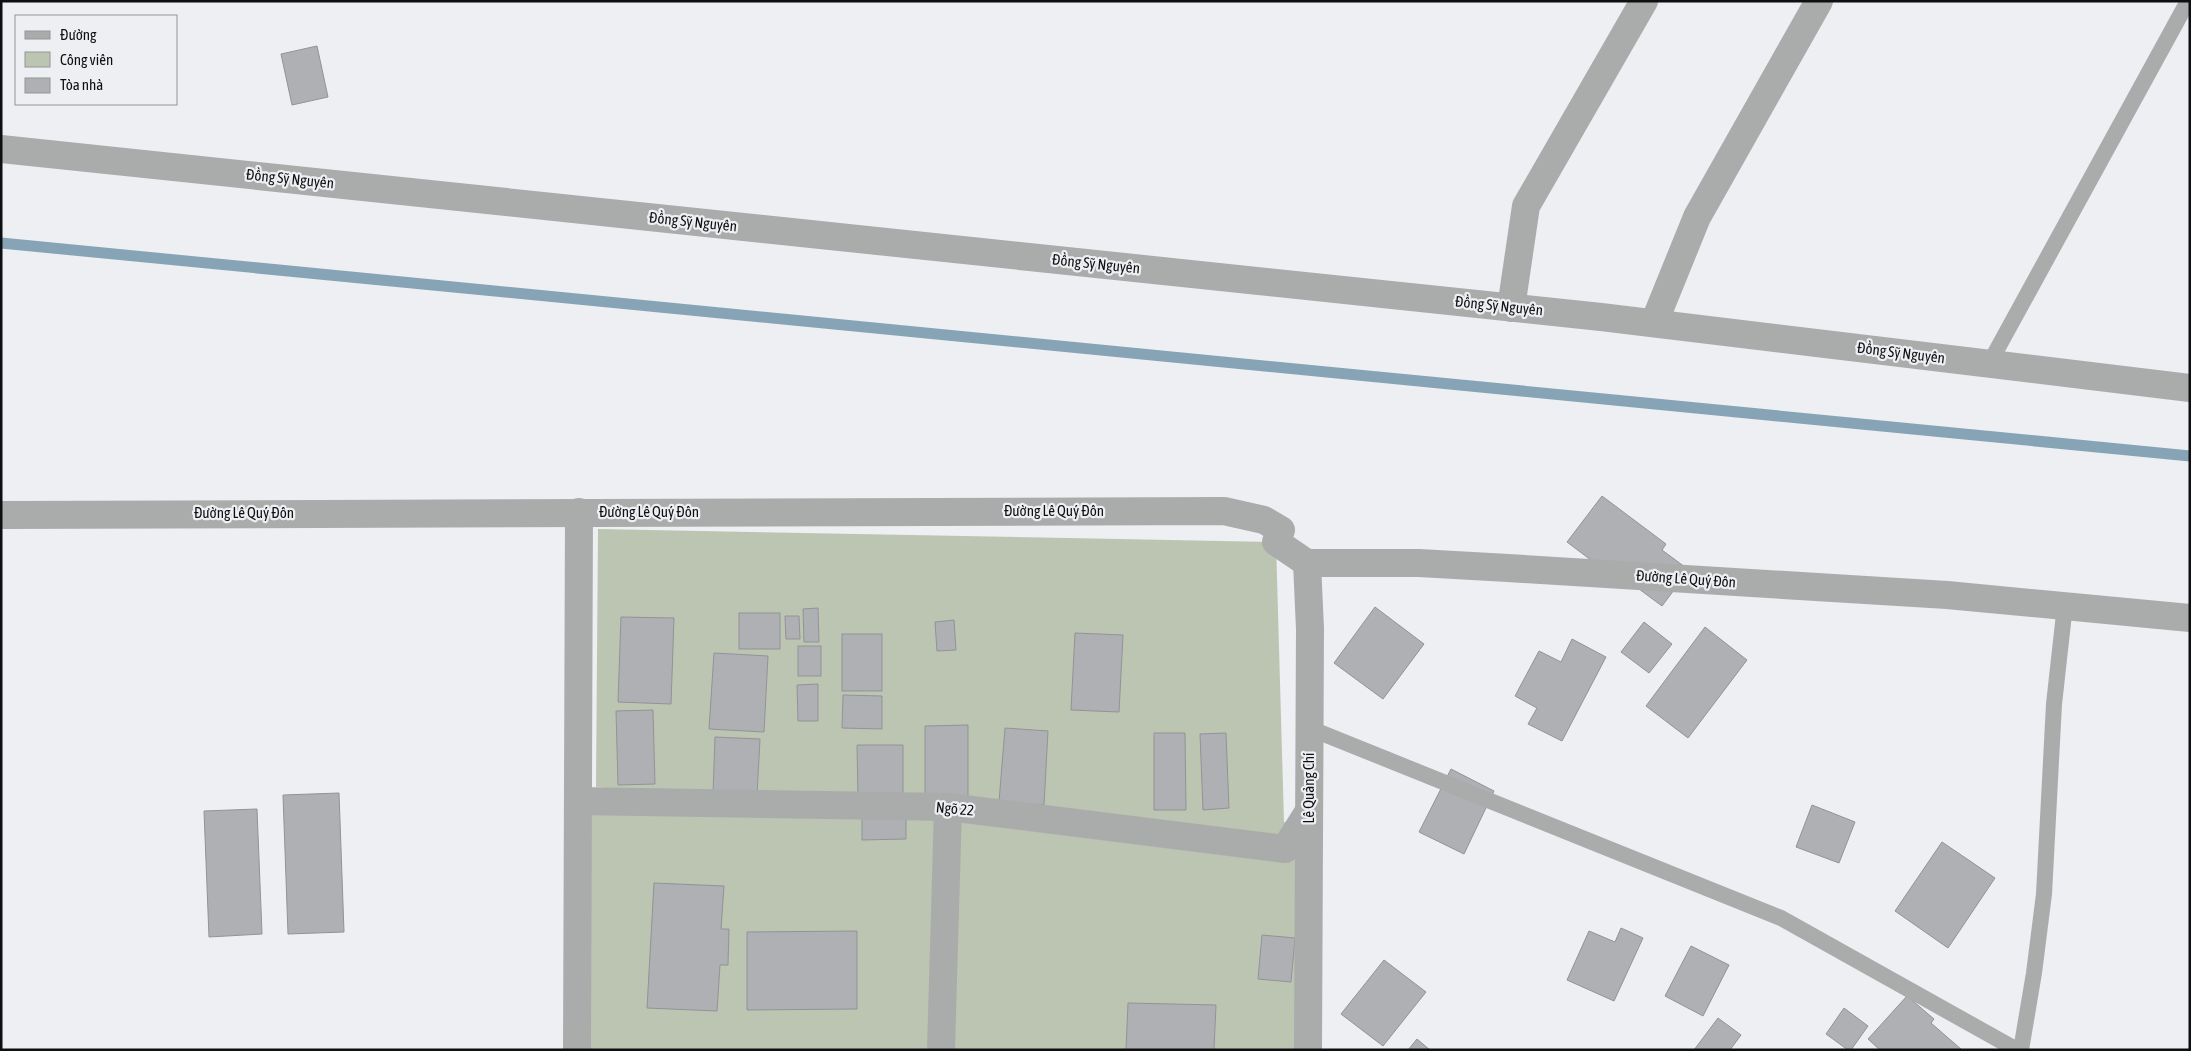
<svg xmlns="http://www.w3.org/2000/svg" width="2191" height="1051" viewBox="0 0 2191 1051" font-family="'Asap Condensed',sans-serif">
	<rect width="100%" height="100%" fill="#edeff3"/>
	<path fill="#bcc5b2" d="M598,529L1276,542L1284,822L1309,823L1307,1050H585L590,801L775,803L596,787Z"/>
	<g fill="none" stroke-linecap="round" stroke-linejoin="round">
		<path stroke="#86a4b6" stroke-width="11" d="M1,243L2190,456"/>
	</g>
	<g fill="#aeb0b3" stroke="#929397">
		<path d="M317,46L328,97L292,105L281,54Z"/>
		<path d="M1602,496L1666,544L1662,550L1689,570L1662,606L1631,583L1628,588L1567,542Z"/>
		<path d="M1375,607L1424,644L1383,699L1334,663Z"/>
		<path d="M818,608L819,642H804L803,609Z"/>
		<rect x="739" y="613" width="41" height="36"/>
		<path d="M785,616H799L800,639H786Z"/>
		<path d="M621,617L674,618L671,704L618,702Z"/>
		<path d="M954,620L956,650L937,651L935,622Z"/>
		<path d="M1644,622L1672,644L1649,673L1621,652Z"/>
		<path d="M1705,627L1747,660L1688,738L1646,706Z"/>
		<path d="M1075,633L1123,635L1119,712L1071,710Z"/>
		<rect x="842" y="634" width="40" height="57"/>
		<path d="M1572,639L1606,657L1562,741L1528,724L1537,708L1515,696L1539,651L1561,662Z"/>
		<rect x="798" y="646" width="23" height="30"/>
		<path d="M714,653L768,656L764,732L709,729Z"/>
		<path d="M818,684V721H798L797,685Z"/>
		<path d="M843,695L882,696V729L842,728Z"/>
		<path d="M653,710L655,784L618,785L616,711Z"/>
		<path d="M968,725V801H925V726Z"/>
		<path d="M1005,728L1048,731L1044,805L999,802Z"/>
		<path d="M1154,733H1185L1186,810H1154Z"/>
		<path d="M1226,733L1229,808L1203,810L1200,734Z"/>
		<path d="M715,737L760,739L757,796L713,794Z"/>
		<path d="M857,745H903V794L858,796Z"/>
		<path d="M1451,769L1494,791L1464,854L1419,832Z"/>
		<path d="M339,793L344,932L288,934L283,795Z"/>
		<path d="M1812,805L1855,822L1839,863L1796,847Z"/>
		<path d="M257,809L262,934L209,937L204,811Z"/>
		<path d="M862,812H906V839L862,840Z"/>
		<path d="M1942,842L1995,878L1948,948L1895,911Z"/>
		<path d="M654,883L724,886L721,929H729L728,965H720L717,1011L647,1008Z"/>
		<path d="M1621,928L1643,938L1614,1001L1567,980L1589,931L1615,942Z"/>
		<path d="M857,931V1009L747,1010V932Z"/>
		<path d="M1262,935L1295,938L1291,982L1258,979Z"/>
		<path d="M1691,946L1729,965L1703,1016L1665,996Z"/>
		<path d="M1384,960L1426,992L1383,1046L1341,1014Z"/>
		<path d="M1907,996L1934,1019L1931,1023L1962,1050H1880L1868,1039Z"/>
		<path d="M1128,1003L1216,1005L1214,1050H1126Z"/>
		<path d="M1844,1008L1868,1026L1851,1050H1848L1826,1034Z"/>
		<path d="M1718,1018L1741,1035L1730,1050H1694Z"/>
		<path d="M1417,1039L1430,1050H1408Z"/>
	</g>
	<g fill="none" stroke-linecap="round" stroke-linejoin="round">
		<g stroke="#aaacac" stroke-width="16">
			<path d="M1989,364L2188,1"/>
			<path d="M1309,728L1781,918L2017,1050"/>
			<path d="M2021,1050L2034,973L2044,894L2054,704L2065,605"/>
		</g>
		<g stroke="#aaacac" stroke-width="28">
			<path d="M1,149L1601,317L2190,388"/>
			<path d="M1511,308L1526,206L1644,1"/>
			<path d="M1654,323L1697,217L1819,1"/>
			<path d="M1,515L1224,511L1264,520L1281,530L1276,542L1307,563L1310,629L1308,1050"/>
			<path d="M1307,563H1419L1508,568L1947,595L2190,618"/>
			<path d="M578,801L948,807L1285,849L1309,811"/>
			<path d="M577,1050L579,512"/>
			<path d="M941,1050L948,807"/>
		</g>
	</g>
	<g text-anchor="middle" stroke-width="4.5" stroke-linejoin="round" paint-order="stroke">
		<g font-size="15" fill="#0e0f10" stroke="#edeff3">
			<text transform="translate(290 179) rotate(6)" y="5">Đồng Sỹ Nguyên</text>
			<text transform="translate(693 222) rotate(6)" y="5">Đồng Sỹ Nguyên</text>
			<text transform="translate(1096 264) rotate(6)" y="5">Đồng Sỹ Nguyên</text>
			<text transform="translate(1499 306) rotate(6)" y="5">Đồng Sỹ Nguyên</text>
			<text transform="translate(1901 353) rotate(7)" y="5">Đồng Sỹ Nguyên</text>
			<text x="1054" y="516">Đường Lê Quý Đôn</text>
			<text x="649" y="517">Đường Lê Quý Đôn</text>
			<text x="244" y="518">Đường Lê Quý Đôn</text>
			<text transform="translate(1686 579) rotate(4)" y="5">Đường Lê Quý Đôn</text>
			<text transform="translate(1309 788) rotate(-90)" y="5">Lê Quảng Chí</text>
			<text transform="translate(955 809) rotate(5)" y="5">Ngõ 22</text>
		</g>
	</g>
	<rect width="2191" height="1051" fill="none" stroke="#0e0f10" stroke-width="5"/>
	<rect x="15" y="15" width="162" height="90" fill="#edeff3" stroke="#949598"/>
	<rect x="25" y="31" width="25" height="8" fill="#aaacac" stroke="#949598"/>
	<text x="60" y="40" font-size="15" fill="#0e0f10">Đường</text>
	<rect x="25" y="52" width="25" height="15" fill="#bcc5b2" stroke="#949598"/>
	<text x="60" y="65" font-size="15" fill="#0e0f10">Công viên</text>
	<rect x="25" y="78" width="25" height="15" fill="#aeb0b3" stroke="#949598"/>
	<text x="60" y="90" font-size="15" fill="#0e0f10">Tòa nhà</text>
</svg>
